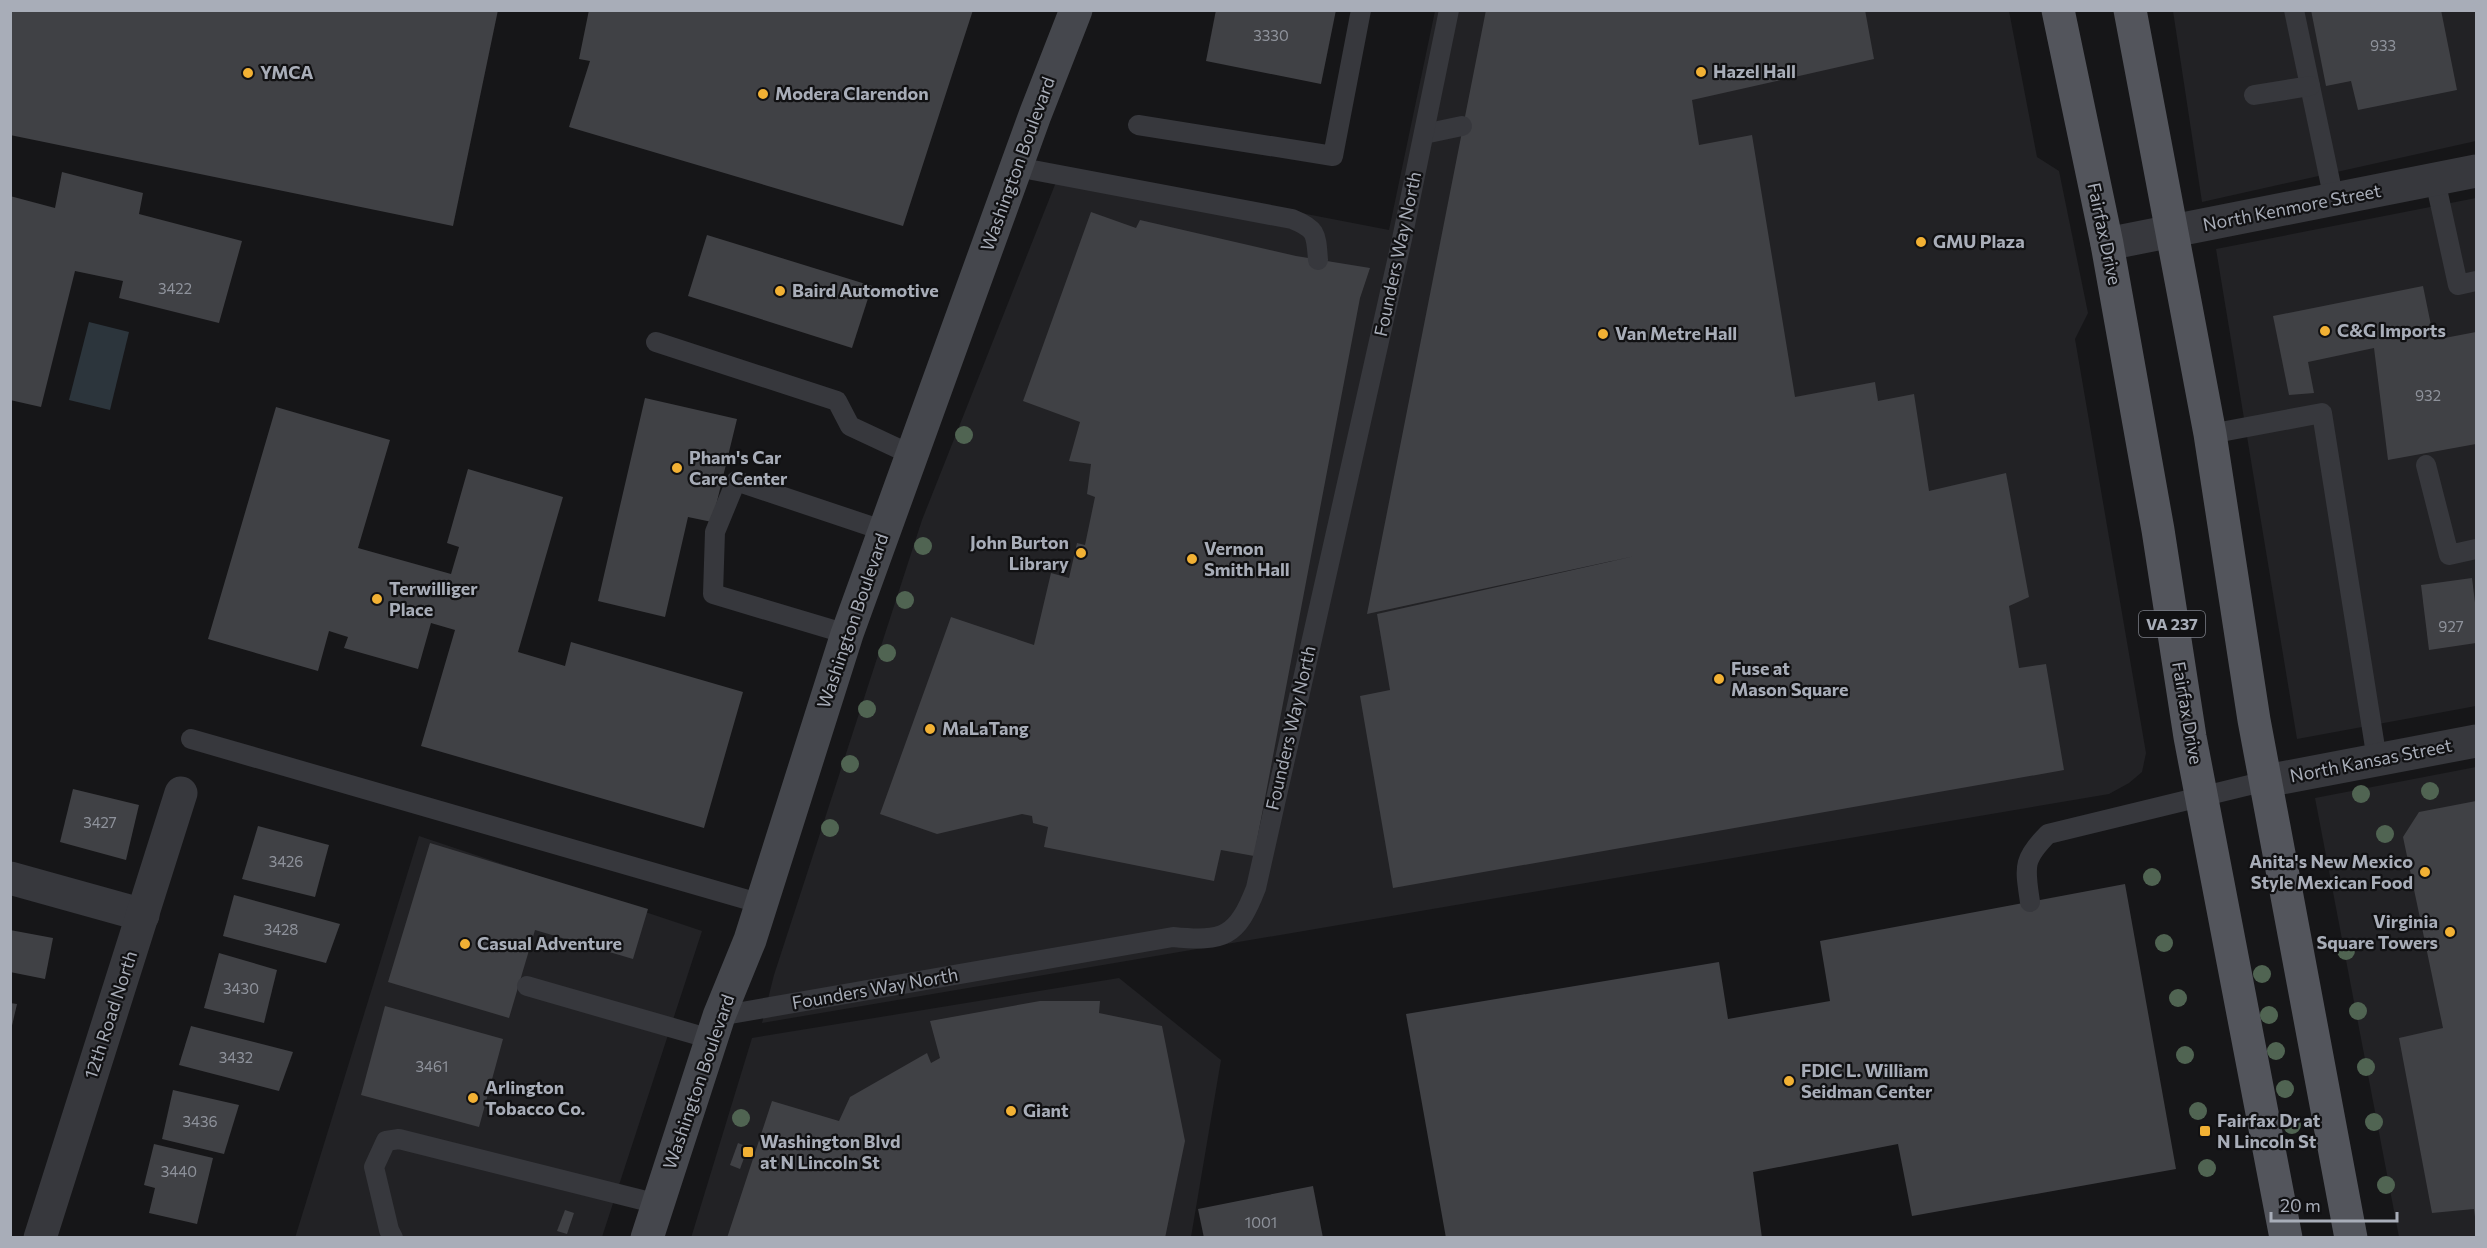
<svg xmlns="http://www.w3.org/2000/svg" width="2487" height="1248" viewBox="0 0 2487 1248" font-family="Commissioner,sans-serif">
	<rect width="100%" height="100%" fill="#161618"/>
	<g fill="#222225">
		<path d="M1435,11H2009L2037,157L2059,171L2088,313L2075,339L2146,753L2142,772L2129,783L2109,794L762,1023L774,975L922,520L1062,167L1389,230Z"/>
		<path d="M2173,11H2476V141L2202,202Z"/>
		<path d="M2476,198V706L2297,739L2216,249Z"/>
		<path d="M2476,767V1237H2399L2315,798Z"/>
		<path d="M419,836L702,931L602,1237L295,1238Z"/>
		<path d="M1119,978L1221,1060L1191,1237L691,1238L752,1038Z"/>
	</g>
	<path fill="#2c353c" d="M89,322L129,332L110,410L69,400Z"/>
	<g fill="#404145">
		<path d="M10,10H498L453,226L10,135Z"/>
		<path d="M589,10H973L903,226L569,127L590,61L579,59Z"/>
		<path d="M1216,10H1336L1321,84L1206,61Z"/>
		<path d="M1486,10H1865L1874,59L1692,100L1699,145L1752,135L1795,397L1875,382L1878,401L1914,394L1929,491L2006,473L2029,597L2009,606L2019,668L2046,664L2064,770L1393,888L1360,696L1390,690L1377,614L1635,556L1367,614Z"/>
		<path d="M2311,10H2441L2457,90L2358,110L2351,81L2326,86Z"/>
		<path d="M62,172L143,193L139,214L242,241L219,323L119,298L123,281L75,271L41,407L10,400V196L55,208Z"/>
		<path d="M1091,212L1136,228L1140,220L1296,256L1370,268L1360,298L1254,856L1221,850L1214,881L1044,847L1048,827L1033,823L1032,816L1022,814L937,834L880,814L951,617L1034,645L1051,573L1069,578L1077,543L1085,545L1095,497L1087,494L1091,464L1069,461L1080,422L1023,401Z"/>
		<path d="M707,235L872,286L852,348L688,296Z"/>
		<path d="M2423,286L2434,340L2476,332V444L2388,460L2374,348L2308,362L2314,393L2289,395L2273,316Z"/>
		<path d="M645,398L737,419L712,522L688,517L665,617L598,601Z"/>
		<path d="M276,407L390,440L358,548L451,574L459,547L447,543L468,469L563,497L518,652L565,666L571,642L743,692L704,828L421,746L455,630L431,623L418,669L344,648L348,637L329,631L318,671L208,639Z"/>
		<path d="M2472,578L2476,611V643L2429,650L2421,585Z"/>
		<path d="M73,789L139,805L126,860L60,842Z"/>
		<path d="M2476,801V1217H2475L2474,1209L2432,1213L2399,1038L2443,1028L2403,837L2419,812Z"/>
		<path d="M258,826L329,845L315,897L242,879Z"/>
		<path d="M430,843L648,909L633,959L535,930L509,1018L388,982Z"/>
		<path d="M2125,884L2176,1169L1912,1216L1898,1144L1753,1172L1762,1238H1446L1406,1014L1719,962L1728,1019L1830,1001L1820,941Z"/>
		<path d="M234,895L340,924L326,963L223,936Z"/>
		<path d="M10,930L53,938L45,979L10,972Z"/>
		<path d="M219,953L277,970L264,1023L204,1008Z"/>
		<path d="M1040,1001H1100L1099,1013L1162,1026L1185,1141L1165,1238H727L772,1101L839,1121L850,1097L927,1053L931,1063L940,1058L930,1021Z"/>
		<path d="M10,1003L17,1004L11,1030H10Z"/>
		<path d="M385,1006L503,1039L479,1127L361,1095Z"/>
		<path d="M191,1026L293,1052L279,1091L179,1065Z"/>
		<path d="M173,1090L239,1105L224,1154L162,1139Z"/>
		<path d="M738,1143L748,1147L740,1169L730,1165Z"/>
		<path d="M154,1144L213,1158L197,1224L149,1213L155,1188L144,1185Z"/>
		<path d="M1313,1186L1323,1238H1204L1198,1209Z"/>
		<path d="M565,1210L574,1213L567,1234L557,1231Z"/>
	</g>
	<g fill="none" stroke-linecap="round" stroke-linejoin="round">
		<g stroke="#37383d" stroke-width="20">
			<path d="M2294,10L2334,200"/>
			<path d="M2254,95L2310,86"/>
			<path d="M1138,125L1333,156L1361,10"/>
			<path d="M1424,134L1462,126"/>
			<path d="M1017,167L1292,219C1317,229 1316,234 1318,260"/>
			<path d="M2435,180L2458,285L2476,281"/>
			<path d="M656,342L837,401L850,426L912,455"/>
			<path d="M2210,434L2322,413L2377,760"/>
			<path d="M2426,465L2449,555L2476,549"/>
			<path d="M847,634L713,594L715,532L736,481L885,531"/>
			<path d="M191,739L762,904"/>
			<path d="M2030,902C2025,867 2022,860 2048,834L2266,781"/>
			<path d="M527,986L711,1039"/>
			<path d="M719,1016L1173,937C1224,942 1237,937 1256,888L1402,239L1449,10"/>
			<path d="M393,1238L389,1230L374,1167L386,1141L399,1139L658,1204"/>
		</g>
		<g stroke="#37383d" stroke-width="33">
			<path d="M2107,244L2476,171"/>
			<path d="M2266,781L2476,741"/>
			<path d="M10,878L143,915"/>
			<path d="M40,1238L181,793"/>
		</g>
		<path stroke="#45474d" stroke-width="33" d="M647,1238L719,1016L750,940L847,634L1035,115L1076,10"/>
		<g stroke="#53555c" stroke-width="33">
			<path d="M2058,10L2107,244L2158,530L2190,737L2286,1238"/>
			<path d="M2130,10L2210,434L2254,720L2351,1238"/>
		</g>
	</g>
	<g fill="#506452">
		<circle cx="964" cy="435" r="9"/>
		<circle cx="923" cy="546" r="9"/>
		<circle cx="905" cy="600" r="9"/>
		<circle cx="887" cy="653" r="9"/>
		<circle cx="867" cy="709" r="9"/>
		<circle cx="850" cy="764" r="9"/>
		<circle cx="2430" cy="791" r="9"/>
		<circle cx="2361" cy="794" r="9"/>
		<circle cx="830" cy="828" r="9"/>
		<circle cx="2385" cy="834" r="9"/>
		<circle cx="2152" cy="877" r="9"/>
		<circle cx="2164" cy="943" r="9"/>
		<circle cx="2346" cy="951" r="9"/>
		<circle cx="2262" cy="974" r="9"/>
		<circle cx="2178" cy="998" r="9"/>
		<circle cx="2358" cy="1011" r="9"/>
		<circle cx="2269" cy="1015" r="9"/>
		<circle cx="2276" cy="1051" r="9"/>
		<circle cx="2185" cy="1055" r="9"/>
		<circle cx="2366" cy="1067" r="9"/>
		<circle cx="2285" cy="1089" r="9"/>
		<circle cx="2198" cy="1111" r="9"/>
		<circle cx="741" cy="1118" r="9"/>
		<circle cx="2374" cy="1122" r="9"/>
		<circle cx="2292" cy="1125" r="9"/>
		<circle cx="2207" cy="1168" r="9"/>
		<circle cx="2386" cy="1185" r="9"/>
	</g>
	<g fill="#f2b134" stroke="#111113" stroke-width="2">
		<circle cx="1701" cy="72" r="6"/>
		<circle cx="248" cy="73" r="6"/>
		<circle cx="763" cy="94" r="6"/>
		<circle cx="1921" cy="242" r="6"/>
		<circle cx="780" cy="291" r="6"/>
		<circle cx="2325" cy="331" r="6"/>
		<circle cx="1603" cy="334" r="6"/>
		<circle cx="677" cy="468" r="6"/>
		<circle cx="1081" cy="553" r="6"/>
		<circle cx="1192" cy="559" r="6"/>
		<circle cx="377" cy="599" r="6"/>
		<circle cx="1719" cy="679" r="6"/>
		<circle cx="930" cy="729" r="6"/>
		<circle cx="2425" cy="872" r="6"/>
		<circle cx="2450" cy="932" r="6"/>
		<circle cx="465" cy="944" r="6"/>
		<circle cx="1789" cy="1081" r="6"/>
		<circle cx="473" cy="1098" r="6"/>
		<circle cx="1011" cy="1111" r="6"/>
		<rect x="2199" y="1125" width="12" height="12" rx="3"/>
		<rect x="742" y="1146" width="12" height="12" rx="3"/>
	</g>
	<g text-anchor="middle" stroke-width="4.5" stroke-linejoin="round" paint-order="stroke">
		<g font-size="15" fill="#8e929b">
			<text x="1271" y="41">3330</text>
			<text x="2383" y="51">933</text>
			<text x="175" y="294">3422</text>
			<text x="2428" y="401">932</text>
			<text x="2451" y="632">927</text>
			<text x="100" y="828">3427</text>
			<text x="286" y="867">3426</text>
			<text x="281" y="935">3428</text>
			<text x="241" y="994">3430</text>
			<text x="236" y="1063">3432</text>
			<text x="432" y="1072">3461</text>
			<text x="200" y="1127">3436</text>
			<text x="179" y="1177">3440</text>
			<text x="1261" y="1228">1001</text>
		</g>
		<rect fill="#111113" stroke="#7b7e86" stroke-width="1.5" x="2139" y="611" width="66" height="26" rx="4.5"/>
		<g font-size="16" font-weight="bold" fill="#a8adb8">
			<text x="2172" y="630">VA 237</text>
		</g>
		<g font-size="18" font-weight="bold" fill="#a8adb8" stroke="#111113" text-anchor="start">
			<text x="1713" y="78">Hazel Hall</text>
			<text x="260" y="79">YMCA</text>
			<text x="775" y="100">Modera Clarendon</text>
			<text x="1933" y="248">GMU Plaza</text>
			<text x="792" y="297">Baird Automotive</text>
			<text x="2337" y="337">C&amp;G Imports</text>
			<text x="1615" y="340">Van Metre Hall</text>
			<text x="689" y="464">Pham's Car<tspan x="689" dy="21">Care Center</tspan></text>
			<text x="1069" y="549" text-anchor="end">John Burton<tspan x="1069" dy="21">Library</tspan></text>
			<text x="1204" y="555">Vernon<tspan x="1204" dy="21">Smith Hall</tspan></text>
			<text x="389" y="595">Terwilliger<tspan x="389" dy="21">Place</tspan></text>
			<text x="1731" y="675">Fuse at<tspan x="1731" dy="21">Mason Square</tspan></text>
			<text x="942" y="735">MaLaTang</text>
			<text x="2413" y="868" text-anchor="end">Anita's New Mexico<tspan x="2413" dy="21">Style Mexican Food</tspan></text>
			<text x="2438" y="928" text-anchor="end">Virginia<tspan x="2438" dy="21">Square Towers</tspan></text>
			<text x="477" y="950">Casual Adventure</text>
			<text x="1801" y="1077">FDIC L. William<tspan x="1801" dy="21">Seidman Center</tspan></text>
			<text x="485" y="1094">Arlington<tspan x="485" dy="21">Tobacco Co.</tspan></text>
			<text x="1023" y="1117">Giant</text>
			<text x="2217" y="1127">Fairfax Dr at<tspan x="2217" dy="21">N Lincoln St</tspan></text>
			<text x="760" y="1148">Washington Blvd<tspan x="760" dy="21">at N Lincoln St</tspan></text>
		</g>
		<g font-size="18" fill="#a8adb8" stroke="#111113">
			<text transform="translate(1018 164) rotate(-70)" y="6">Washington Boulevard</text>
			<text transform="translate(2292 208) rotate(-11)" y="6">North Kenmore Street</text>
			<text transform="translate(2104 234) rotate(78)" y="6">Fairfax Drive</text>
			<text transform="translate(1398 254) rotate(-78)" y="6">Founders Way North</text>
			<text transform="translate(853 621) rotate(-71)" y="6">Washington Boulevard</text>
			<text transform="translate(2187 713) rotate(80)" y="6">Fairfax Drive</text>
			<text transform="translate(1291 728) rotate(-77)" y="6">Founders Way North</text>
			<text transform="translate(2371 761) rotate(-11)" y="6">North Kansas Street</text>
			<text transform="translate(875 989) rotate(-10)" y="6">Founders Way North</text>
			<text transform="translate(111 1015) rotate(-72)" y="6">12th Road North</text>
			<text transform="translate(699 1082) rotate(-71)" y="6">Washington Boulevard</text>
		</g>
	</g>
	<rect width="2487" height="1248" fill="none" stroke="#a8adb8" stroke-width="24"/>
	<path d="M2271 1212v9h126v-9" fill="none" stroke="#a8adb8" stroke-width="3"/>
	<text x="2280" y="1212" font-size="18" fill="#a8adb8" stroke="#111113" stroke-width="4.5" paint-order="stroke">20 m</text>
</svg>
